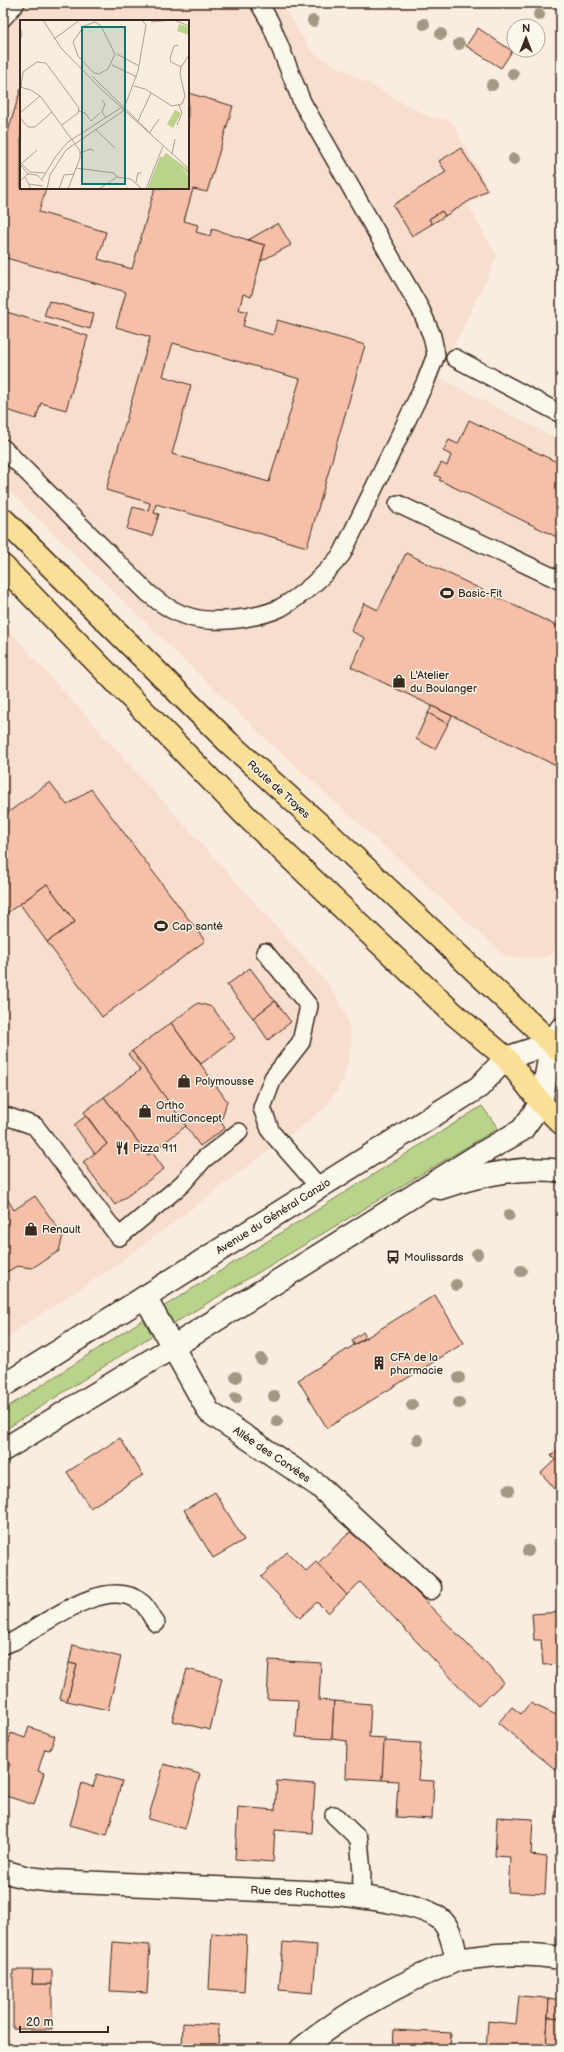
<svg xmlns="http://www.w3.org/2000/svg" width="564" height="2052" viewBox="0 0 564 2052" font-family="'Balsamiq Sans',sans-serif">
	<rect width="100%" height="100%" fill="#faecde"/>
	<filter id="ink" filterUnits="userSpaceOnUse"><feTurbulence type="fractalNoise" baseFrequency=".025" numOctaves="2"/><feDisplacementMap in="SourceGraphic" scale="8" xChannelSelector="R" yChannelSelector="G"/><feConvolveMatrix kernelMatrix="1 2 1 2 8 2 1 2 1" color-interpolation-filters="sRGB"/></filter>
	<g filter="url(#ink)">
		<g fill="#f8dece" fill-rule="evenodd">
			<path d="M3,3H280L313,53L427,116L451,121L490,191L468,205L497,257L438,377L561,441V945L548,956L542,958L506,957L266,739L3,485ZM21,21H188V188H21Z"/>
			<path d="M3,624L328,984L343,1008L350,1029L351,1041L350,1054L343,1080L330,1101L321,1111L115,1266L3,1339Z"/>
		</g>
		<g fill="#b9d38b" stroke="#7a7e54">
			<path d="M482,1106L498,1128L171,1325L160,1309Z"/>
			<path d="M147,1317L156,1333L3,1431V1410Z"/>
		</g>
		<g fill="#f5bfa8" stroke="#3b2a1e" fill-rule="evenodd">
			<path d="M478,28L512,51L501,68L466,46Z"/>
			<path d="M21,88V188H46L39,212L106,232L98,259L132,269L155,188H188V93L233,106L207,192L193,189L184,221L198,225L196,232L210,236L212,229L265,245L251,297L243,294L239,310L247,311L243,326L273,335L277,320L365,345L307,547L156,504L154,513L159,514L152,536L127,529L133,507L148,511L150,503L106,490L150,337L116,327L126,292L3,257V149ZM173,343L300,379L269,482L172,454L191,385L163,376Z"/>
			<path d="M461,148L487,190L445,216L442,211L429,219L432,224L412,236L393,205L446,172L439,161Z"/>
			<path d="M442,211L445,216L432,224L429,219Z"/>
			<path d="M278,223L291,245L261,261L265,245L248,240Z"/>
			<path d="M49,301L94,314L90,329L44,316Z"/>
			<path d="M3,311L88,336L66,410L41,403L36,419L3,409Z"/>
			<path d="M469,420L561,464V539L439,480L441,478L435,475L441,463L447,466L451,455L443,451L449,440L458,444Z"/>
			<path d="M406,553L561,628V768L351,667L365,638L351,631L364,603L378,610Z"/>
			<path d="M432,706L452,716L448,724L428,713Z"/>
			<path d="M428,713L448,724L435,749L416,739Z"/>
			<path d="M50,782L67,805L91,789L205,941L102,1017L47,942L75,922L47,884L3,916V816Z"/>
			<path d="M47,884L75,922L47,942L20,904Z"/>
			<path d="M250,968L275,1001L253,1018L227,985Z"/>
			<path d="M275,1001L291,1022L268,1040L253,1018Z"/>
			<path d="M198,1003L212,1007L235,1038L201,1064L171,1023Z"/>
			<path d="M171,1023L227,1101L221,1122L225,1128L200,1146L132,1051Z"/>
			<path d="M132,1051L186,1126L148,1155L104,1097L140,1070L128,1054Z"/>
			<path d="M104,1097L148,1155L152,1152L164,1169L115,1205L83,1162L107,1144L84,1112Z"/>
			<path d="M86,1116L107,1144L95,1154L74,1125Z"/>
			<path d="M3,1192L14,1210L35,1196L63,1235L59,1251L32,1268L17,1266L3,1274Z"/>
			<path d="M435,1295L464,1343L327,1428L298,1380Z"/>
			<path d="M363,1332L366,1337L354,1345L352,1340Z"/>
			<path d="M120,1438L143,1475L90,1508L67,1472Z"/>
			<path d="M561,1447V1489L556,1490L541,1473L555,1460L551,1456Z"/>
			<path d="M215,1492L244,1540L213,1558L184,1510Z"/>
			<path d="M350,1532L386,1561L504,1682L478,1706L360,1582L347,1595L317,1564Z"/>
			<path d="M287,1552L306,1571L316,1562L347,1595L328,1613L317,1602L300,1618L261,1577Z"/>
			<path d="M561,1612V1664L543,1665L541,1640H534L532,1614Z"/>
			<path d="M73,1645L121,1657L108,1710L67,1701L77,1665L69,1663Z"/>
			<path d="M269,1660L321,1663L319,1700L334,1701L332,1739L296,1737L298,1700L267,1699Z"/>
			<path d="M69,1663L77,1665L67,1701L60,1699Z"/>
			<path d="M187,1669L222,1678L210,1730L172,1721Z"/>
			<path d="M334,1701L371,1704L369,1737L385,1738L382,1780L346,1778L347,1741L332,1739Z"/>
			<path d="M530,1703L561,1717V1726L559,1728L561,1730V1774L498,1723L512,1707L521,1714Z"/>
			<path d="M29,1727L55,1736L50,1750L45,1749L38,1771L44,1773L34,1805L3,1795V1781L10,1764L3,1762V1758L11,1733L25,1738Z"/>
			<path d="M384,1741L421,1743L418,1780L434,1781L432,1819L396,1817L398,1781L382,1780Z"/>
			<path d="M164,1764L200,1774L185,1829L148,1819Z"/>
			<path d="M97,1774L122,1781L107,1835L70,1825L82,1783L93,1787Z"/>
			<path d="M277,1781L315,1784L312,1833L275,1830L273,1862L235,1859L238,1807L275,1810Z"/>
			<path d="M558,1803L561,1804V1817H557Z"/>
			<path d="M497,1817L533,1819L531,1855L547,1857L545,1894L508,1892L510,1857L495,1856Z"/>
			<path d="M212,1933L247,1936L244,1992L209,1989Z"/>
			<path d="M113,1942L150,1945L147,1993L110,1991Z"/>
			<path d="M283,1942L317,1945L313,1993L279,1990Z"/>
			<path d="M13,1970H33L32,1984H52V2029H13Z"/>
			<path d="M33,1970H52V1984H32Z"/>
			<path d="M519,1996L549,1998L546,2049H486L488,2021L516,2024Z"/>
			<path d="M549,1998L561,2000V2018L548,2017Z"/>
			<path d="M548,2017L561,2018V2049H546Z"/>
			<path d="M183,2023L219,2025L218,2049H182Z"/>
			<path d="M394,2030L451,2033L450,2049H393Z"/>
		</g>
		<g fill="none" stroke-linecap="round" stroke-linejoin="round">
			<g stroke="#3b2a1e" stroke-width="20">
				<g id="service">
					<path d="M3,18L16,3"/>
					<path d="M455,358L561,414"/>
					<path d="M3,448L148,593C179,620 205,624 245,618C256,616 270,613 280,608C305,594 324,576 342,554L425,383L436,355L432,336L421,310L302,102L270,22L259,3"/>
					<path d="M398,504L561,581"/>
					<path d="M265,952L309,1006L301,1042L273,1078L262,1108L271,1132L319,1187"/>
					<path d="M3,1115L35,1126L119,1237L182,1184L204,1159L239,1132"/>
					<path d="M3,1645L14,1641C46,1623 108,1574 142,1603C148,1608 151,1617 156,1623"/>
					<path d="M334,1815L359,1839L362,1873L361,1897"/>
				</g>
			</g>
			<g stroke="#3b2a1e" stroke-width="25">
				<g id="minor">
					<path d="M145,1297L209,1412L319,1486L430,1588"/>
					<path d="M3,1871L28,1878L54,1881L328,1893C354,1896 430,1903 444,1923C452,1933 454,1948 457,1960C495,1954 523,1952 561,1958"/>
					<path d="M301,2049C348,2010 402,1983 457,1960"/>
				</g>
			</g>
			<g stroke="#3b2a1e" stroke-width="25">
				<g id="tertiary">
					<path d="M440,1188C480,1175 519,1166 561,1171"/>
					<path d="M3,1386L479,1087L506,1058L552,1043"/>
					<path d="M3,1450L173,1347L475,1157L522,1130L541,1103L552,1043L561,1029"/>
				</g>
			</g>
			<g stroke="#3b2a1e" stroke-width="25">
				<g id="primary">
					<path d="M3,519L228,742L319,824L561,1052"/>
					<path d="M3,566L245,815L454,1014L506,1058L541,1103L561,1123"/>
				</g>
			</g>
			<use href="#service" stroke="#fbf7ec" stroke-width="17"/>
			<use href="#minor" stroke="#fbf7ec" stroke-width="22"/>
			<use href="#tertiary" stroke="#fbf7ec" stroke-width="22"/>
			<use href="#primary" stroke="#fadf96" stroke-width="22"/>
		</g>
		<g fill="#a29883">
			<circle cx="539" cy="15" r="6"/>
			<circle cx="313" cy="21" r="6"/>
			<circle cx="424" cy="24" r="6"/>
			<circle cx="441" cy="34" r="6"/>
			<circle cx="459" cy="44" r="6"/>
			<circle cx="513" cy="74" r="6"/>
			<circle cx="492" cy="85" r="6"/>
			<circle cx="514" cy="159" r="6"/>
			<circle cx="509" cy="1215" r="6"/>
			<circle cx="477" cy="1254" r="6"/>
			<circle cx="521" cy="1271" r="6"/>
			<circle cx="456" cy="1285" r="6"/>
			<circle cx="261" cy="1359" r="6"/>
			<circle cx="236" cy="1377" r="6"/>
			<circle cx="459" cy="1378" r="6"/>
			<circle cx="274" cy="1396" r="6"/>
			<circle cx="236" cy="1398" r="6"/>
			<circle cx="459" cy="1403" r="6"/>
			<circle cx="412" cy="1405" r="6"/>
			<circle cx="277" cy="1421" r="6"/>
			<circle cx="418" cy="1440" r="6"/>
			<circle cx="509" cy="1490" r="6"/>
			<circle cx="528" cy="1551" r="6"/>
		</g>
	</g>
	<defs>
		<g id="stadium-bare" transform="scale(1.08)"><path d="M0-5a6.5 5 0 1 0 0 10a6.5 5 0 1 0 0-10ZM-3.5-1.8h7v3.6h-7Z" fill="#3b2a1e" stroke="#fbf7ec" stroke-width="2.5" paint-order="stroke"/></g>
		<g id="shop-bare" transform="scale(1.08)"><path d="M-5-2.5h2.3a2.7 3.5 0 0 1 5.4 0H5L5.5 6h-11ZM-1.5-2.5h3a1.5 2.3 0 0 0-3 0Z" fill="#3b2a1e" stroke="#fbf7ec" stroke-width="2.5" paint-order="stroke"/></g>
		<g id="restaurant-bare" transform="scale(1.08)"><path d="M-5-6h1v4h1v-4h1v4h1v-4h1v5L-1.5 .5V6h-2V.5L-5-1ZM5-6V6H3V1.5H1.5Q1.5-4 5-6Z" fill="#3b2a1e" stroke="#fbf7ec" stroke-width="2.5" paint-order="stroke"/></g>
		<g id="bus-bare" transform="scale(1.08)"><path d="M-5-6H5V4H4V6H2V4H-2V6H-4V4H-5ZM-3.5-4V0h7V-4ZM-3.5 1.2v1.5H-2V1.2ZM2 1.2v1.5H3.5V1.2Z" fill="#3b2a1e" stroke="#fbf7ec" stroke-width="2.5" paint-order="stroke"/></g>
		<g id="building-bare" transform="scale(1.08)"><path d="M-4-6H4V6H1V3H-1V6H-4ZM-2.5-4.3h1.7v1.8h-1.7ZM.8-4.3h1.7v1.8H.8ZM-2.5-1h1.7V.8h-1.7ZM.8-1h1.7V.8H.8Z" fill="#3b2a1e" stroke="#fbf7ec" stroke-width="2.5" paint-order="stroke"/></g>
	</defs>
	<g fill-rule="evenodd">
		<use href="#stadium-bare" x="447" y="593"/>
		<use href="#shop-bare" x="399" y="681"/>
		<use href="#stadium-bare" x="161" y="926"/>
		<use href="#shop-bare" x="184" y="1081"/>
		<use href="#shop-bare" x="145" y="1111"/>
		<use href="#restaurant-bare" x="122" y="1148"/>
		<use href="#shop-bare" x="31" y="1229"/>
		<use href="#bus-bare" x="393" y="1257"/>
		<use href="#building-bare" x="379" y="1363"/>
	</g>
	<g text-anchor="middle" stroke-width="3" stroke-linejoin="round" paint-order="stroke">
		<g font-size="11" fill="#3b2a1e" stroke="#fbf7ec" text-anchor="start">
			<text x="458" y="597">Basic-Fit</text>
			<text x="410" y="679">L'Atelier<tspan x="410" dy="13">du Boulanger</tspan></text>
			<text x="172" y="930">Cap santé</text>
			<text x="195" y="1085">Polymousse</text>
			<text x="156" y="1109">Ortho<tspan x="156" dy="13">multiConcept</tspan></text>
			<text x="133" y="1152">Pizza 911</text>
			<text x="42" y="1233">Renault</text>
			<text x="404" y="1261">Moulissards</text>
			<text x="390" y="1361">CFA de la<tspan x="390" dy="13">pharmacie</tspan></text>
		</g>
		<g font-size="11" fill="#3b2a1e" stroke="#fbf7ec">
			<text transform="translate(279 789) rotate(42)" y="4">Route de Troyes</text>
			<text transform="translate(273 1216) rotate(-32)" y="4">Avenue du Général Canzio</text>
			<text transform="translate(272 1454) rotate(34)" y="4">Allée des Corvées</text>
			<text transform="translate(298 1892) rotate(3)" y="4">Rue des Ruchottes</text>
		</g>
	</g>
	<g transform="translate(20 20)">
		<rect width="169" height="169" fill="#faecde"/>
		<path d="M159,4L169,7V15L157,11ZM155,90L161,93L153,108L147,104ZM146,133L169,150V155L161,148L169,157V169H127L140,137H143Z" fill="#b9d38b"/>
		<path fill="none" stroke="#ae9e91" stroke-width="1" d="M23,0L41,28L81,69L169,149M154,0L169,6M75,2L81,6L95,34L88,49L79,54L74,53L58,36L53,22L64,6ZM131,2L153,0M0,6L2,14L0,21M34,19L60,0M158,25L154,26L150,38L151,42L161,47M97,34L119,46M92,45L117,57M72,56L131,114M114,66L125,69L152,86L162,84L165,76L160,54L161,47L169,35M0,67L11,70L21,77L60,131V138L48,169M1,67L3,52L17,42L26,43L59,88L58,93L42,105M82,80L85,84L82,92L86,98M59,91L65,93L71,101L80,93M0,93L20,76M0,98L8,107H15L32,92M118,101L131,73M157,105L162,93L159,85M75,109L95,128M130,112L139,99M60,133L70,129L74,131M152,134L155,119M0,144L8,154L17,155L23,161M1,144L17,130M2,144L10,152L25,153M56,148L94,153L97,157L111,159L122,169M5,157L11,169M22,159L36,136L48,122L102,87M0,161L9,153M116,162L118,153H121M9,164L23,166M27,169L30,155L46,130L103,91L118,51L126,5L122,0M39,169L44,155L54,154M79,169L97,157M126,169L143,126"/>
		<path fill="#0f766e" fill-opacity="0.15" stroke="#0f766e" stroke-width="2" d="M62,7H105V164H62Z"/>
		<rect width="169" height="169" fill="none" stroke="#3b2a1e" stroke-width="2"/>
	</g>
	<rect width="564" height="2052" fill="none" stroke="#fbf7ec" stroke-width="16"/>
	<rect x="8" y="8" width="548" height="2036" fill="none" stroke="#3b2a1e" stroke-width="1.5" filter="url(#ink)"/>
	<g transform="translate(526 38)"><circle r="19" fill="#fbf7ec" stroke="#aea59a"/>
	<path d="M0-3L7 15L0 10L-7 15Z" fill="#3b2a1e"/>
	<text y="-6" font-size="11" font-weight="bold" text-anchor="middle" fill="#3b2a1e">N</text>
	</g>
	<path d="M20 2026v6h88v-6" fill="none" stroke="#3b2a1e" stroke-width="2"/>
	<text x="26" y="2026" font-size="12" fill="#3b2a1e" stroke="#fbf7ec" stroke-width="3" paint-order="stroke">20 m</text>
</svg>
